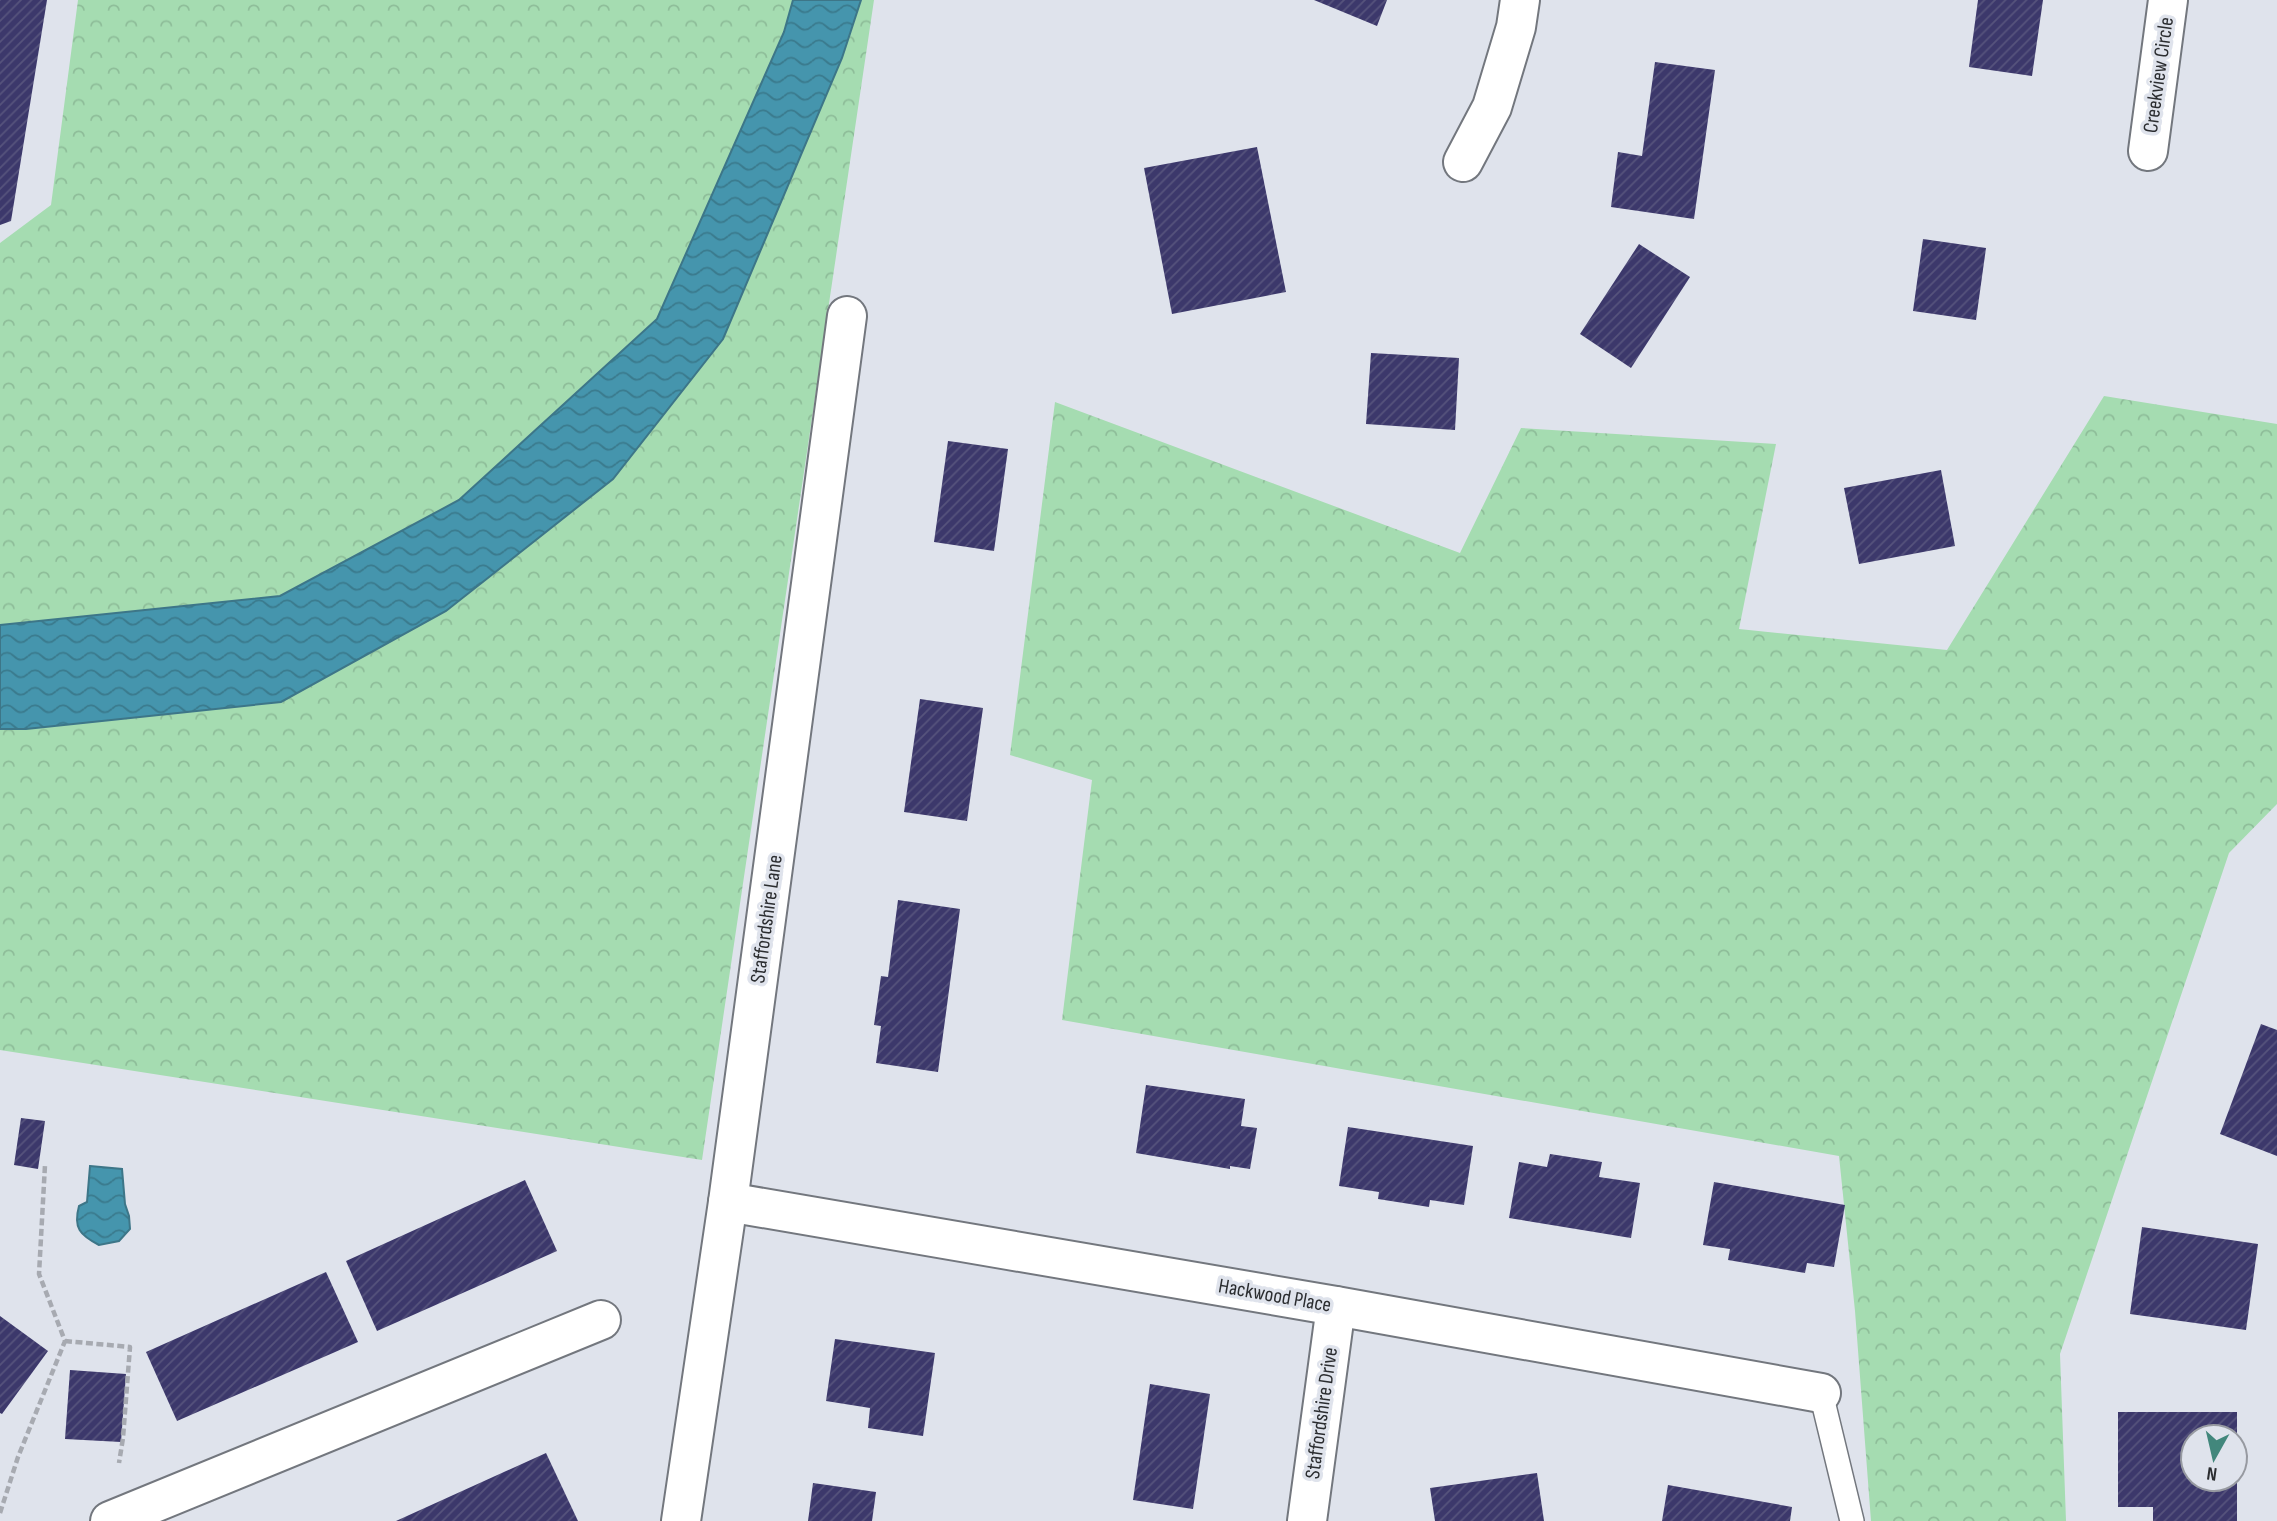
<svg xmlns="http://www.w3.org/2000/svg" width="2277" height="1521" viewBox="0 0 2277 1521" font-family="'Sofia Sans Condensed',sans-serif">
	<defs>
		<pattern id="forest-crowns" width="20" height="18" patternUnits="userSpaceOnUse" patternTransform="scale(1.75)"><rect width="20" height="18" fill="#a5dcb1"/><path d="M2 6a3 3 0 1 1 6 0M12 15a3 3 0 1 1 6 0" fill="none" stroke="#8ebd99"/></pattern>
		<pattern id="water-waves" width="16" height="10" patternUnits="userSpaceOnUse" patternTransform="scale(1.75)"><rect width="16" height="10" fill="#4595ad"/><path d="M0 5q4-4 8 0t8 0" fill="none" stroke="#3a7a8d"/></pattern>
		<pattern id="building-hatch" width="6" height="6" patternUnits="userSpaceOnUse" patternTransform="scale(1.75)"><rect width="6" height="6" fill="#3c386b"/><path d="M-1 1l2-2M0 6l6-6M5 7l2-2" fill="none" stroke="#56537c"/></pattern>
	</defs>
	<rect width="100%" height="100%" fill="#dfe3ec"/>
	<g fill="url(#forest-crowns)">
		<path d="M78,0H793L784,32L657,319L459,500L280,596L0,625V243L51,205Z"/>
		<path d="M861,0H874L702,1160L0,1050V729H26L281,702L723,339L842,58Z"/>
		<path d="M2104,396L2277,424V804L2229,853L2060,1354L2066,1521H1871L1855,1311L1839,1156L1062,1020L1092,780L1010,755L1055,402L1460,553L1521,428L1776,444L1739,629L1947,650Z"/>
	</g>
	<g fill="url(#water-waves)" stroke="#3d7688" stroke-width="2">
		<path d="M793,0H861L842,58L723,339L613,479L446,611L281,702L26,729H0V625L280,596L459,500L657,319L784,32Z"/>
		<path d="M90,1166L122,1169L125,1204L129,1216L130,1229L119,1241L99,1245C80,1235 73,1228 79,1206L87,1202Z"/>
	</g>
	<g fill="url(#building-hatch)">
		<path d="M0,0H47L11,221L0,225Z"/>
		<path d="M1314,0H1387L1377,26Z"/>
		<path d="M1978,0H2043L2032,76L1969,67Z"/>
		<path d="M1655,62L1715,70L1694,219L1611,207L1618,152L1642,156Z"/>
		<path d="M1257,147L1286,292L1172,314L1144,168Z"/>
		<path d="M1923,239L1986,248L1976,320L1913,311Z"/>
		<path d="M1639,244L1690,277L1631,368L1580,334Z"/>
		<path d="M1371,353L1459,358L1455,430L1366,424Z"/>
		<path d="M948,441L1008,449L994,551L934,542Z"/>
		<path d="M1941,470L1955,546L1859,564L1844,488Z"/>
		<path d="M920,699L983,708L967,821L904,812Z"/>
		<path d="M898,900L960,909L938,1072L876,1063L881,1026L874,1025L881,976L888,977Z"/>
		<path d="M2261,1024L2277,1030V1156L2220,1134Z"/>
		<path d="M1146,1085L1245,1099L1241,1126L1257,1128L1250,1169L1230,1166V1169L1136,1153Z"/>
		<path d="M21,1118L45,1121L38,1169L14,1165Z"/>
		<path d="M1348,1127L1473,1146L1464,1205L1430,1200L1429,1207L1378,1199L1379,1192L1339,1186Z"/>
		<path d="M1550,1154L1602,1162L1599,1177L1640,1183L1631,1238L1509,1218L1519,1162L1547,1167Z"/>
		<path d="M525,1180L557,1251L377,1331L346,1261Z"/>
		<path d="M1714,1182L1845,1205L1834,1267L1807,1263L1805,1273L1728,1260L1730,1249L1703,1245Z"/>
		<path d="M2142,1227L2258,1244L2246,1330L2130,1314Z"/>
		<path d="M326,1272L358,1342L177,1421L146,1352Z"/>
		<path d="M0,1316L48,1351L2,1414L0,1413Z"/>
		<path d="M835,1339L935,1353L923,1436L868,1428L870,1408L826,1401Z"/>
		<path d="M70,1370L126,1374L121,1442L65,1439Z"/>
		<path d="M1150,1384L1210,1394L1193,1509L1133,1500Z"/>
		<path d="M2118,1412H2237V1437H2193V1479H2237V1521H2153V1507H2118Z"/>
		<path d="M546,1453L578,1521H396Z"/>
		<path d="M1537,1473L1544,1521H1435L1430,1488Z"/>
		<path d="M813,1483L876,1492L872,1521H808Z"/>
		<path d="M1668,1485L1792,1507L1790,1521H1662Z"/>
	</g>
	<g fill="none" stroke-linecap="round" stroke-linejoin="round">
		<g stroke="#73777e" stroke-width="26">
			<path id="service" d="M1821,1393L1852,1521"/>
		</g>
		<g stroke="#73777e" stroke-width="42">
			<g id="minor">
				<path d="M2148,151L2168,0"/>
				<path d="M1463,162L1492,107L1516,27L1520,0"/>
				<path d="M728,1202L1336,1306L1821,1393"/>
				<path d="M110,1521L601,1320"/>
				<path d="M681,1521L728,1202L847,316"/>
				<path d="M1307,1521L1336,1306"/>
			</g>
		</g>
		<g stroke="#a7aab1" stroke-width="4.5" stroke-dasharray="7 3.5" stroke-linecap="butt">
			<path d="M65,1341L130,1347L123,1438L119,1463"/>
			<path d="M0,1513L18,1457L65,1341L39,1274L45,1165"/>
		</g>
		<use href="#service" stroke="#fff" stroke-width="23"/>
		<use href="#minor" stroke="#fff" stroke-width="38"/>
	</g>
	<g text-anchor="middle" stroke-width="7" stroke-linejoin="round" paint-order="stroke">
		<g font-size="21" fill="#2b2d30" stroke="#dfe3ec">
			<text transform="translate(2158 75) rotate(-82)" y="7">Creekview Circle</text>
			<text transform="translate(766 919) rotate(-82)" y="7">Staffordshire Lane</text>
			<text transform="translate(1275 1295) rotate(10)" y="7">Hackwood Place</text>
			<text transform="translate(1321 1413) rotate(-82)" y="7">Staffordshire Drive</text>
		</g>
	</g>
	<g transform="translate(2214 1458) rotate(188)"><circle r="33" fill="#dfe3ec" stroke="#979aa1" stroke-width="2"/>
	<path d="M0-5L12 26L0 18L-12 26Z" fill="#42877c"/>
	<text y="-10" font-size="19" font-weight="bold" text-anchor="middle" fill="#2b2d30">N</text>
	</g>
</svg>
